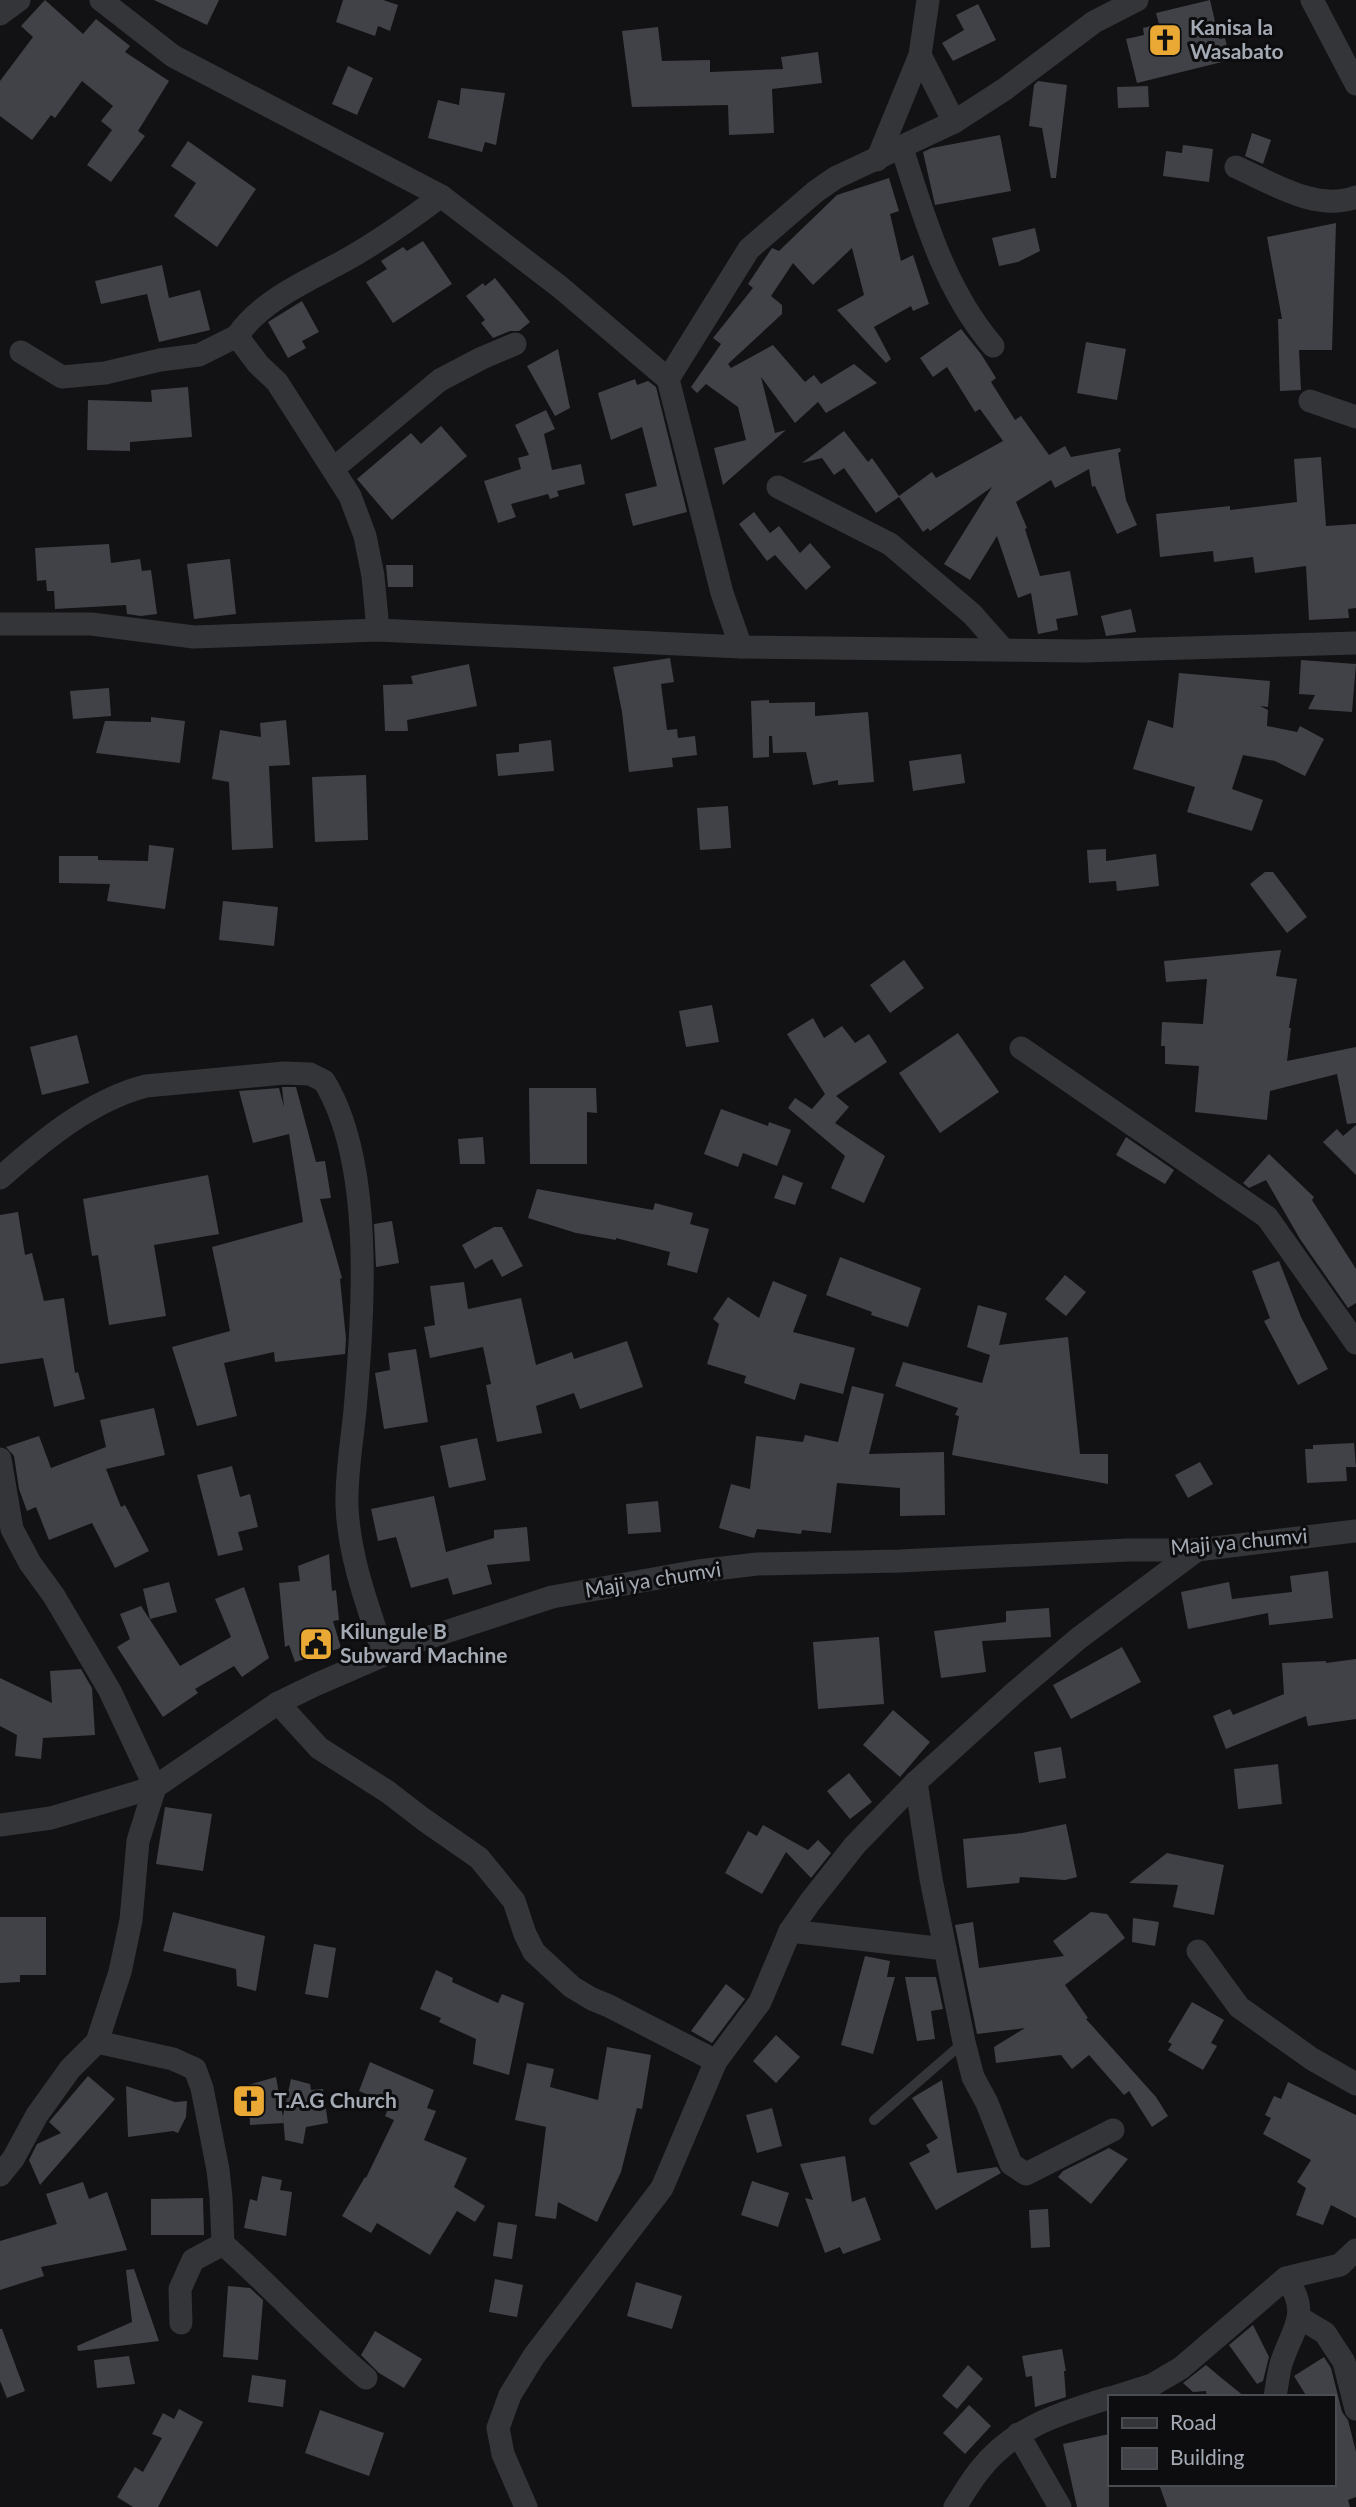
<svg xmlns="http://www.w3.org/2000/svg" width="1356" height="2507" viewBox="0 0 1356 2507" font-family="Lato,sans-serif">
	<rect width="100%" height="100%" fill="#121214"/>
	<g fill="#414247">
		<path d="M45,0L83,34L96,19L130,46L125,52L169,81L138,131L145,136L111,182L87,165L112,130L101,121L113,106L82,81L55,118L51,115L32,140L0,116V81L33,37L21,26Z"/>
		<path d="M154,0H219L207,25Z"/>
		<path d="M343,0H383L398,5L390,31L378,26L375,36L336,22Z"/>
		<path d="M1210,0L1219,39L1225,38L1230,60L1137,83L1126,39L1144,35L1143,28L1159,24L1156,13Z"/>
		<path d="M978,4L996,40L953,61L942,43L964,30L956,15Z"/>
		<path d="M658,27L662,61L710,60V72L783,69L781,57L818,52L822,83L772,89L774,133L729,135L728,105L632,107L622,31Z"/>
		<path d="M348,66L373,78L357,115L332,104Z"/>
		<path d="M1038,81L1067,85L1056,178H1051L1042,128L1029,126L1034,85Z"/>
		<path d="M1148,86L1149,107L1118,108L1117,87Z"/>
		<path d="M461,88L505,93L496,145L485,142L482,152L428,138L438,100L459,105Z"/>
		<path d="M1252,133L1271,140L1263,164L1245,156Z"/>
		<path d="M1000,135L1011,191L935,205L923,152L932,148Z"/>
		<path d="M188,141L256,189L217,247L174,216L196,183L171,166Z"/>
		<path d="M1183,145L1213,149L1209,182L1163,176L1166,151L1182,153Z"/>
		<path d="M889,178L899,211L890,214L901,261L913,255L929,304L913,311L911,306L874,327L891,359L886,363L837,310L864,295L852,248L813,285L793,263L771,296L782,305V314L728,364L731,368L773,345L805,382L814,375L821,384L854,364L877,383L826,413L818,402L795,423L761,377L775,433L786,430L723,485L714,448L746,440L738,407L706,384L697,393L691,387L721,344L713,338L753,288L748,284L772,248L779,251L837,195Z"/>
		<path d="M1336,223L1332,350H1299L1301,390L1280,391L1278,319H1282L1267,237Z"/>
		<path d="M1035,228L1040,251L1018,262L999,266L992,238Z"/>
		<path d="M423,241L452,284L393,323L366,282L387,269L381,261L403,247L407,251Z"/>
		<path d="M162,265L169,298L200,290L210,330L159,342L147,294L101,304L95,281Z"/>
		<path d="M495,278L530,322L519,331H510L493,338L481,323L485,320L466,296L483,283L485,286Z"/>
		<path d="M302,301L319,332L302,341L306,348L288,358L268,322Z"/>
		<path d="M961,329L981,354L996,378L991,382L1015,420L1021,416L1049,455L1065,446L1071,457L1120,448L1121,451L1118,453L1126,500L1137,525L1117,534L1095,486L1092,487L1089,469L1055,488L1051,480L1016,502L1027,528L1025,529L1040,576L1070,571L1078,615L1056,619L1058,630L1038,634L1031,593L1018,598L997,536L970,580L944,564L992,487L930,531L928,528L923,532L899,497L876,513L844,468L834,475L822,458L802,463L844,431L868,462L872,458L899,496L932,472L936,478L1003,441L980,409L975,412L947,367L933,377L920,358Z"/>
		<path d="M1086,342L1126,349L1117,400L1077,393Z"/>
		<path d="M558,349L570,408L555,416L527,366Z"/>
		<path d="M635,379L637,385L648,381L656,387L687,512L633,526L625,494L657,486L642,427L611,440L598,393Z"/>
		<path d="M188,387L192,437L130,442V451L87,450L88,400L152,402L151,390Z"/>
		<path d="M546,410L555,429L544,434L552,470L581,464L585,484L557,491L559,496L550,499L548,494L511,504L516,517L498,523L484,481L521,469L518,458L529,455L515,425Z"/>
		<path d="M441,426L467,456L392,520L357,479L411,433L421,444Z"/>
		<path d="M1321,457L1326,526L1356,524V608L1348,609L1349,618L1309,620L1306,566L1255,573L1253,557L1214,562L1213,551L1160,557L1156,514L1230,506V510L1297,502L1294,459Z"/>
		<path d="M754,512L770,533L779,526L800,553L810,543L831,567L806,590L775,555L767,561L739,524Z"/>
		<path d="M109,544L111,563L140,559L142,571L151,570L157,614L141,616L127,614L126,605L55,609L54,591H47L46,580L37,581L35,548Z"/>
		<path d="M230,559L236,614L194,619L187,564Z"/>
		<path d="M386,565H413V587H388Z"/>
		<path d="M1131,609L1136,632L1106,636L1101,616Z"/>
		<path d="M670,658L674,682L661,684L667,730L677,729L678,738L695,736L697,755L672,758L673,767L629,772L622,712L613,667Z"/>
		<path d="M1301,660L1356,664L1352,712L1308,709L1315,695L1299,694Z"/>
		<path d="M469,664L477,706L407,720L408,731H385L383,685L413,684L411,676Z"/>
		<path d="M1179,673L1270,681L1268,707L1260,706L1268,710L1267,726L1297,732L1300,726L1324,739L1305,776L1275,761L1243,755L1232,789L1263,800L1252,831L1187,812L1195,787L1133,769L1148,720L1173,728Z"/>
		<path d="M109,688L111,716L73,719L70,691Z"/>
		<path d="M769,700V703L815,702V716L868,712L874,782L838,785V780L813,785L806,752L773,753L772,736H769V757L753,758L751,701Z"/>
		<path d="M151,717L185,721L180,763L96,753L105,721L151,722Z"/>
		<path d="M286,720L290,765L269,766L273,848L232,850L229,782L212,779L220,730L261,737L260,723Z"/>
		<path d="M551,740L554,771L498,776L496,754L519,752V744Z"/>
		<path d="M961,754L965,783L913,791L909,761Z"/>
		<path d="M366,775L368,840L315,842L312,777Z"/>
		<path d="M728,806L731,848L700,850L697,808Z"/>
		<path d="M149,845L174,848L165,909L107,901L110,884L59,883V856H98V860L148,861Z"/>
		<path d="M1106,849V861L1156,854L1159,886L1117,891L1116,881L1089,883L1087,850Z"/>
		<path d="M1265,872H1273L1307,917L1287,933L1250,884Z"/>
		<path d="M223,901L278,907L274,946L219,940Z"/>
		<path d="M1281,950L1276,976L1297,979L1289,1028H1291L1287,1061L1356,1047V1123L1347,1124L1337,1074L1270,1091L1267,1120L1195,1112L1199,1066L1165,1064V1046H1161L1162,1022L1203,1024L1207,979L1166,982L1164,961Z"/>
		<path d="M904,960L924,988L890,1013L870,985Z"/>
		<path d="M712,1005L719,1042L686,1047L679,1011Z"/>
		<path d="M813,1018L824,1038L842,1026L855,1043L869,1034L887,1062L836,1096L849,1107L835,1123L885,1156L864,1203L831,1188L845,1156L788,1108L795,1098L812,1109L825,1094L787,1034Z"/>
		<path d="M958,1033L999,1092L940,1133L899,1073Z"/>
		<path d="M77,1035L89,1083L42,1095L30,1047Z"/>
		<path d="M282,1087H296L316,1162L325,1161L331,1198L320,1199L342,1278L340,1279L346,1339L345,1354L275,1362L274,1352L224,1363L237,1416L197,1426L172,1347L230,1331L212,1247L303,1222L289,1134L253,1143L239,1091L279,1088L284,1107Z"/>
		<path d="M529,1088H596L597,1113L587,1112V1164H530Z"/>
		<path d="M721,1109L768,1126L769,1122L791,1130L777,1166L743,1153L738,1167L704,1154Z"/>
		<path d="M1356,1125V1175L1323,1142L1337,1129L1343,1136Z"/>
		<path d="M483,1137L485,1164H460L458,1139Z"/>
		<path d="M1126,1137L1174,1170L1165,1184L1116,1155Z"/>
		<path d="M1269,1154L1314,1197L1312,1200L1356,1269V1303L1348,1308L1300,1239L1266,1180L1249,1188L1243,1183Z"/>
		<path d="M208,1175L219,1234L154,1245L166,1316L109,1325L98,1255L92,1256L83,1199Z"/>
		<path d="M783,1175L803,1183L795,1205L774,1198Z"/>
		<path d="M537,1189L653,1210L655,1203L693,1213L690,1224L709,1229L697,1273L667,1265L670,1252L616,1238V1240L576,1233L528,1218Z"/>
		<path d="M18,1212L25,1255L32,1253L44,1301L64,1298L75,1373L78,1372L85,1399L54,1407L43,1358L0,1364V1215Z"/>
		<path d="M392,1221L399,1263L376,1267L374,1224Z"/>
		<path d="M494,1227H502L523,1266L502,1277L492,1259L475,1269L462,1245Z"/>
		<path d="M840,1257L921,1288L908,1327L871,1315L872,1312L826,1295Z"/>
		<path d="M1279,1261L1301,1317L1328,1369L1298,1385L1264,1321L1270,1318L1252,1271Z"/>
		<path d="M1065,1275L1086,1292L1066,1316L1045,1299Z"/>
		<path d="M773,1281L807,1295L793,1332L855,1348L843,1394L800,1383L795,1400L744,1383L746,1376L707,1364L719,1324L713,1319L728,1297L759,1318Z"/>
		<path d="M464,1282L468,1309L521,1298L536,1365L572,1352L574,1359L627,1341L643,1387L580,1409L574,1393L536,1406L542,1433L497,1442L486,1385L491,1384L483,1347L430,1358L424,1327L435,1325L430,1286Z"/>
		<path d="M978,1305L1007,1313L999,1345L1068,1337L1080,1454H1108V1484L952,1455L959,1416L955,1415L958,1408L895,1386L903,1362L982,1383L990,1355L967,1347Z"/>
		<path d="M416,1349L428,1422L384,1429L375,1373L390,1370L388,1353Z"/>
		<path d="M852,1386L884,1394L869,1454L944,1452L945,1515L900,1516V1488L837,1483L831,1533L802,1530L801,1534L757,1529L754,1538L719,1528L731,1484L750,1489L756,1436L803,1442L805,1435L838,1442Z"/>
		<path d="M154,1408L165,1455L106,1469L121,1507L125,1505L149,1551L115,1568L92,1523L49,1540L36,1507L27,1511L19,1489L14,1456L6,1447L39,1436L51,1468L106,1447L100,1420Z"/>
		<path d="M477,1438L486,1480L449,1488L440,1446Z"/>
		<path d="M1354,1443L1356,1467H1346L1347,1481L1307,1483L1305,1449H1313V1445Z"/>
		<path d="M1200,1462L1213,1484L1188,1498L1175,1475Z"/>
		<path d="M232,1466L240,1497L250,1494L258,1527L238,1532L243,1550L218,1556L197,1475Z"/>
		<path d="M434,1496L446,1552L494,1538V1530L527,1527L530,1561L487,1565L492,1584L453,1595L448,1578L411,1588L396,1537L378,1541L371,1509Z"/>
		<path d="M658,1501L661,1532L628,1534L626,1504Z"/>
		<path d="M329,1554L332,1591L336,1590L339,1620L333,1621L341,1648L295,1662L289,1645L285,1647L279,1583L300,1581L298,1566Z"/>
		<path d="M1328,1571L1333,1618L1269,1625L1268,1613L1188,1629L1181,1592L1229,1582L1232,1599L1292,1592L1290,1576Z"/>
		<path d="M169,1582L177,1612L150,1619L143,1589Z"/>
		<path d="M244,1587L269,1658L242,1677L234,1666L195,1689L198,1693L163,1717L117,1647L130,1639L120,1614L141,1606L180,1666L231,1637L215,1599Z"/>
		<path d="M1049,1608L1051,1637L982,1641L986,1672L941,1678L934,1631L1006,1622V1611Z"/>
		<path d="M879,1637L884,1704L818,1709L813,1642Z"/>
		<path d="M1122,1647L1141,1682L1071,1719L1053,1685Z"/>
		<path d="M1356,1659V1719L1308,1726L1306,1716L1226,1749L1213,1716L1230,1709L1233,1715L1284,1694L1282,1663L1326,1661V1663Z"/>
		<path d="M81,1669L92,1688L95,1735L43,1738L41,1759L15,1756L17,1735L0,1726V1678L52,1703L50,1671Z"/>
		<path d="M893,1710L930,1742L900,1777L863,1745Z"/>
		<path d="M1061,1747L1066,1778L1039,1783L1034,1752Z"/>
		<path d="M1278,1764L1282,1804L1238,1809L1234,1769Z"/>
		<path d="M849,1773L872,1802L850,1819L827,1791Z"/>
		<path d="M165,1807L212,1814L203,1871L156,1864Z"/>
		<path d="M1066,1824L1077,1877L1065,1880L1020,1877L1019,1883L967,1888L963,1839L1022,1833Z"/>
		<path d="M763,1825L808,1850L818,1840L831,1853L811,1878L786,1852L762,1894L725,1873L748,1831L757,1836Z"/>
		<path d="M1167,1853L1224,1865L1214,1915L1173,1907L1178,1885L1129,1883Z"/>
		<path d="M173,1912L265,1936L256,1991L237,1986L236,1969L163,1951Z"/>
		<path d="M1091,1912L1107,1914L1125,1938L1065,1985L1088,2018L1086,2019L1156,2097L1168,2116L1152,2127L1129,2091L1124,2095L1089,2055L1072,2069L1061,2055L996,2063L994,2047L1025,2028L977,2034L955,1925L973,1922L979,1968L1064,1956L1053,1941Z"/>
		<path d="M0,1917H46V1975H20V1982L0,1983Z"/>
		<path d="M1133,1918L1159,1922L1155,1946L1132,1942Z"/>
		<path d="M314,1944L336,1948L328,1998L305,1994Z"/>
		<path d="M865,1956L890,1961L887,1977H895L873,2054L841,2045Z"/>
		<path d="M436,1970L453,1978L452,1982L498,2003L502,1994L524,2003L509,2075L473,2064L476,2039L439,2022L441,2018L420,2009Z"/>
		<path d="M905,1977H936L943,2009L931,2011L935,2039L917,2041Z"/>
		<path d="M726,1984L745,1999L712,2043L691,2031Z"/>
		<path d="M1192,2002L1224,2020L1211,2043L1217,2046L1203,2070L1168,2050L1172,2044L1168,2042Z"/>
		<path d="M776,2035L800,2057L776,2083L753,2061Z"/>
		<path d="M607,2047L651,2055L642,2109L637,2108L621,2172L597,2222L558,2202L556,2219L535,2216L546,2127L515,2120L527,2063L554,2069L550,2087L598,2100Z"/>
		<path d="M370,2062L434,2090L427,2108L436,2111L424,2140L467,2158L454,2187L485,2206L475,2222L457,2211L430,2255L377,2223L371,2233L342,2216L365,2177L366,2178L394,2120L385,2116L390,2104L359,2091Z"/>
		<path d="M88,2076L115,2099L40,2185L29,2160L37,2144L61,2133L49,2122Z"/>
		<path d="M276,2077L284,2123L250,2125L248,2085Z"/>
		<path d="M291,2079L310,2084L311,2090L323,2089L328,2123L306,2127L303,2144L285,2140L283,2116Z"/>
		<path d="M942,2080L957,2173L997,2167L1001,2173L936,2210L909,2163L930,2152L926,2145L938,2138L912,2098Z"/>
		<path d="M1288,2082L1356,2115V2218L1331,2205L1323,2225L1296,2215L1306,2188L1297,2182L1311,2160L1263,2134L1271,2118L1265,2115L1274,2096L1281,2099Z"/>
		<path d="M126,2086L175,2102L187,2101L186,2117L178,2133L173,2131L128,2137Z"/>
		<path d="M772,2108L782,2146L757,2153L746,2115Z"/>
		<path d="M1109,2148L1128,2159L1091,2204L1058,2177L1063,2171Z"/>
		<path d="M845,2156L852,2202L865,2197L881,2240L843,2254L840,2247L825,2253L805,2198L813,2200L800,2164Z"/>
		<path d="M262,2176L282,2180L280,2190L292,2192L286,2236L244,2228L250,2199L257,2201Z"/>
		<path d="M752,2181L789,2193L778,2227L741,2215Z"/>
		<path d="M83,2182L89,2199L107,2192L127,2250L41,2267L44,2276L0,2290V2241L57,2224L46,2194Z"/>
		<path d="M203,2198L204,2235H151V2199Z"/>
		<path d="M1048,2209L1050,2247L1031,2248L1029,2210Z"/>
		<path d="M498,2222L517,2225L512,2259L493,2256Z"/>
		<path d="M134,2269L159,2341L78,2351L77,2346L132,2322L126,2270Z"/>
		<path d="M495,2279L523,2285L517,2317L489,2312Z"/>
		<path d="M636,2282L682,2296L672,2329L627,2316Z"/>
		<path d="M228,2286L250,2288L263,2300L258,2360L223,2357Z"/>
		<path d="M1253,2325L1269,2357L1263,2381L1257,2384L1229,2345Z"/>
		<path d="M0,2329H2L25,2391L7,2398L0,2381Z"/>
		<path d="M375,2331L422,2359L404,2388L379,2373L361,2355Z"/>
		<path d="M1062,2349L1066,2371H1064L1066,2397L1035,2407L1032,2376L1026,2377L1022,2356Z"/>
		<path d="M129,2356L135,2384L97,2388L94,2360Z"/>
		<path d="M1324,2357L1331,2368L1342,2412L1348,2420L1356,2452V2497L1348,2500L1350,2507H1167L1159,2484H1333V2397H1307L1294,2376Z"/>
		<path d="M968,2365L983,2379L957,2409L942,2396Z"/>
		<path d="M1206,2365L1219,2376L1245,2397H1207L1206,2391L1193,2392L1183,2383Z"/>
		<path d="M252,2375L286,2380L283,2407L248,2402Z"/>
		<path d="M969,2405L991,2426L965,2454L943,2433Z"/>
		<path d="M179,2409L203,2422L158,2507H133L117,2497L135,2467L143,2472L162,2438L152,2434L163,2413L174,2419Z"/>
		<path d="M320,2410L384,2433L369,2476L305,2453Z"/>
		<path d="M1109,2434V2507H1077L1063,2444Z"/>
	</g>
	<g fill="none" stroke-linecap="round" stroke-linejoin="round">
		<path stroke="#343539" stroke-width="10" d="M874,2120L964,2042"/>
		<g stroke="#343539" stroke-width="23">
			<path d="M101,0L173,56L441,196"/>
			<path d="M1312,0L1356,84"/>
			<path d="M0,14L19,0"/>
			<path d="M920,55L954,122"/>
			<path d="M902,148C924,218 945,290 993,346"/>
			<path d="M877,160L920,55L928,0"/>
			<path d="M1236,167C1272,183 1316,212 1356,197"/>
			<path d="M237,336C261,301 305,282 342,262C377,243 409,220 441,196L560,287L668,379L722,593L741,647"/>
			<path d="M21,352L62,377L105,373L160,360L199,355L237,336L258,364L277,382L350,496L365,536L373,576L378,630"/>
			<path d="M668,379L749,249L815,192L835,178L954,122L1005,89L1094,22L1137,0"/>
			<path d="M1310,401L1356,417"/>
			<path d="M333,469L440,380L482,358L515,344"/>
			<path d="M778,487L890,544L972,614L1003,649"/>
			<path d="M0,624H91L194,637L378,630L741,647L1084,651L1356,643"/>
			<path d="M1021,1048L1267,1217L1356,1343"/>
			<path d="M0,1178C42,1141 91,1100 146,1086L284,1073L310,1074L324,1081C375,1164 363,1316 355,1410C352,1442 346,1474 347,1506C349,1557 368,1607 384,1655"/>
			<path d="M0,1459L12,1529L30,1563L54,1596L110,1691L155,1787L138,1841L131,1920L120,1972L97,2042L70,2069L37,2115L13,2159L0,2175"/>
			<path d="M278,1703L319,1748L388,1792L423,1819L479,1858L514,1901L525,1934L534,1952L572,1987L592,1999L609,2006L716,2061"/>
			<path d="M916,1782L931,1879L964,2042L973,2077L987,2103L1011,2164L1026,2174L1113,2130"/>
			<path d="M0,1825L51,1818L155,1787L278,1703L315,1685L412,1643L552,1597L698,1571L757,1564L900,1561L1128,1550H1197L1356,1531"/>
			<path d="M790,1931L945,1949"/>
			<path d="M1198,1951L1239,2007L1312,2059L1356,2084"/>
			<path d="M97,2042L173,2059L195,2069L202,2088L218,2170L221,2197L223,2244C272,2287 316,2336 366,2378"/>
			<path d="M1300,2318L1325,2333L1344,2362L1356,2409"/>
			<path d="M181,2323L180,2289L193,2260L223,2244"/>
			<path d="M1114,2397L1152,2385L1181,2368L1286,2278L1340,2265L1356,2250"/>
			<path d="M1275,2397C1277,2386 1278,2375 1281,2364C1292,2329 1312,2314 1286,2278"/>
			<path d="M1018,2434L1060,2507"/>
			<path d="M526,2507L503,2454L498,2428L510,2395L534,2356L662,2188L716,2061L760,2002L790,1931L810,1902L855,1845L916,1782L1013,1694L1079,1638L1197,1550"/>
			<path d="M955,2507C963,2495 970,2482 979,2471C1012,2428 1060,2413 1109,2398"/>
		</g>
	</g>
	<defs>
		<g id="church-square" transform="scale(1.75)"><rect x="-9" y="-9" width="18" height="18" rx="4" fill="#eaa934" stroke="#0d0d0f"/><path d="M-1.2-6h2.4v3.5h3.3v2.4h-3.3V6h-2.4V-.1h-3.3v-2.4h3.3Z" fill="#111"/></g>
		<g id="civic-square" transform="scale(1.75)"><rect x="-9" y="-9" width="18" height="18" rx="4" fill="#eaa934" stroke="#0d0d0f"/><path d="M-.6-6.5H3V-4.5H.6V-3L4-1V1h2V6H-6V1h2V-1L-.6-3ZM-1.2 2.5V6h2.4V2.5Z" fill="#111"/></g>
	</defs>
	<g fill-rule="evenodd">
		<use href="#church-square" x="1165" y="40"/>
		<use href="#civic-square" x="316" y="1644"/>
		<use href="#church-square" x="249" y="2101"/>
	</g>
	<g text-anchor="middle" stroke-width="6" stroke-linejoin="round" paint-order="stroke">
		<g font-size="21" font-weight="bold" fill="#a4aab4" stroke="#0d0d0f" text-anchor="start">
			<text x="1190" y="35">Kanisa la<tspan x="1190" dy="24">Wasabato</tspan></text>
			<text x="340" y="1639">Kilungule B<tspan x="340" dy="24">Subward Machine</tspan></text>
			<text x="274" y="2108">T.A.G Church</text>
		</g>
		<g font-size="21" fill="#a4aab4" stroke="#0d0d0f">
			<text transform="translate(1239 1542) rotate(-5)" y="7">Maji ya chumvi</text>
			<text transform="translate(653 1580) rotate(-9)" y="7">Maji ya chumvi</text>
		</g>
	</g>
	<rect x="1108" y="2395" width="228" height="91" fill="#0d0d0f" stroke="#494c51" stroke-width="2"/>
	<rect x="1122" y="2418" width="35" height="10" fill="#343539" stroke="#494c51" stroke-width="2"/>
	<text x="1170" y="2430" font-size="21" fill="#a4aab4">Road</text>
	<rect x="1122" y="2448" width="35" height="21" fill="#414247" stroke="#494c51" stroke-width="2"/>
	<text x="1170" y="2465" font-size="21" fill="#a4aab4">Building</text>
</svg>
